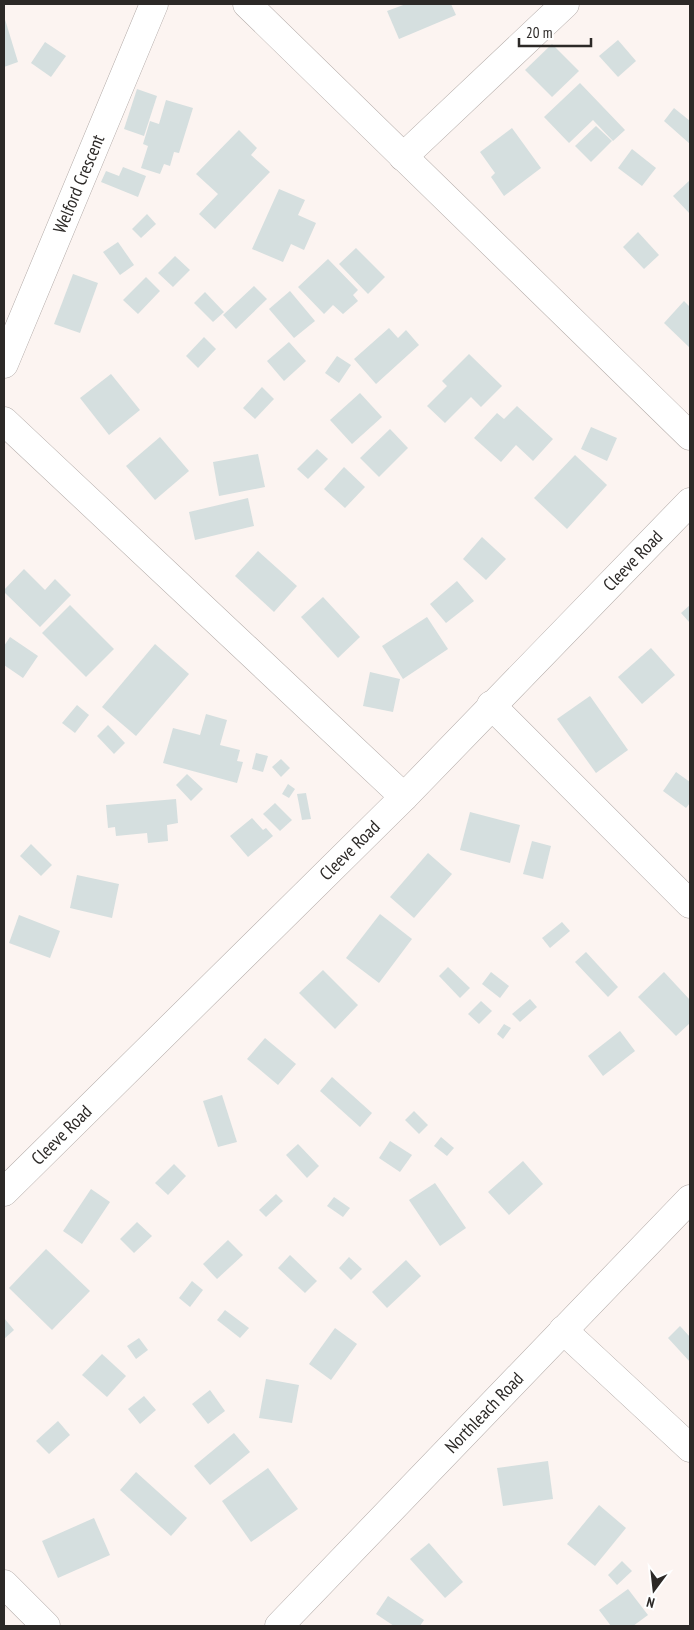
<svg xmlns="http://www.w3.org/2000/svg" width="694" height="1630" viewBox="0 0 694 1630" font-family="'PT Sans Narrow',sans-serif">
	<rect width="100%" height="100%" fill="#fcf4f1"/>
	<g fill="#d5dfdf">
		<path d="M406,4H451L456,15L399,39L387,11Z"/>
		<path d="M4,16L18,62L4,67Z"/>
		<path d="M618,40L636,61L618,77L599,56Z"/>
		<path d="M45,42L66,56L51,77L31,63Z"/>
		<path d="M552,44L579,71L552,97L525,70Z"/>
		<path d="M580,83L625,130L613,141L593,120L569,143L544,117Z"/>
		<path d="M137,89L157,96L144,136L124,129Z"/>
		<path d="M166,100L193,108L179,153L174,152L170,166L164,164L160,174L141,168L148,146L143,144L150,121L159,124Z"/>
		<path d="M674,108L690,121V144L664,121Z"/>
		<path d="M596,126L612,141L591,162L575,146Z"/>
		<path d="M512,128L541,168L504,196L491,177L495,173L480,152Z"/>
		<path d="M239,130L257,148L251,155L270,172L215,229L199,214L218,194L196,174Z"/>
		<path d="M632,149L656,168L642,186L618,168Z"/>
		<path d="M123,167L146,176L138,197L101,182L106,171L119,176Z"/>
		<path d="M690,180V214L673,196Z"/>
		<path d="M279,189L305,200L298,215L316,223L304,250L291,244L283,262L252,249Z"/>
		<path d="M147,214L156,224L141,238L132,229Z"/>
		<path d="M638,232L659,255L644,269L623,247Z"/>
		<path d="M118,242L134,265L120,275L103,252Z"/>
		<path d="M356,248L385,277L368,294L339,264Z"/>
		<path d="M175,256L190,270L173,287L158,273Z"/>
		<path d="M328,259L358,290L353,295L358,301L343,314L333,305L324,314L298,287Z"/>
		<path d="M73,274L98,283L80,333L54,324Z"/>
		<path d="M146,277L160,291L138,314L123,300Z"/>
		<path d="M254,286L267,299L236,329L223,315Z"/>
		<path d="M290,291L315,321L294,338L269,309Z"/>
		<path d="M205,292L224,312L213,322L194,303Z"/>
		<path d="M684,301L690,307V348L664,323Z"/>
		<path d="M389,328L398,338L406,330L419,345L376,384L354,359Z"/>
		<path d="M204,337L216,349L198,368L186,356Z"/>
		<path d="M289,342L306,361L284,381L267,361Z"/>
		<path d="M469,354L502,386L481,407L471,397L445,423L427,406L447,386L442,381Z"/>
		<path d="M337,356L351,365L339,383L325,373Z"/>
		<path d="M111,374L140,410L109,435L80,398Z"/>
		<path d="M262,387L274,399L255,419L243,408Z"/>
		<path d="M360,393L382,417L352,444L330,420Z"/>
		<path d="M517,406L553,439L533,461L516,445L501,462L474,438L497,413L504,419Z"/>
		<path d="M591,427L617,438L607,461L581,449Z"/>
		<path d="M390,429L408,448L379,477L360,458Z"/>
		<path d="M160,437L189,471L155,500L126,466Z"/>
		<path d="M317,449L328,459L308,479L297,469Z"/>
		<path d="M258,454L265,487L219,496L213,462Z"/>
		<path d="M575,455L607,485L567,529L534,498Z"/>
		<path d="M344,467L365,487L345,508L324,489Z"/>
		<path d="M248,498L254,526L195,540L189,512Z"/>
		<path d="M482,537L506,559L486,580L463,559Z"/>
		<path d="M258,551L297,586L274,612L235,576Z"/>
		<path d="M24,569L45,590L55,579L71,595L40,627L4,592V590Z"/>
		<path d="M457,581L474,601L446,623L430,604Z"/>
		<path d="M323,597L360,637L338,658L301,617Z"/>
		<path d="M70,605L114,649L86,677L42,633Z"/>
		<path d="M690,605V623L681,613Z"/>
		<path d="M427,617L448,649L403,679L382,646Z"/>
		<path d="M10,637L38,656L23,678L4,665V646Z"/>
		<path d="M155,644L189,674L136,736L102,707Z"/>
		<path d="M651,648L675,675L642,704L618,677Z"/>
		<path d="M370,672L400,679L393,712L363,706Z"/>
		<path d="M590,696L628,750L596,773L557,719Z"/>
		<path d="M77,705L89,715L75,733L62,723Z"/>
		<path d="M206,714L227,720L220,745L240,750L237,761L243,762L237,783L163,763L173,728L200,735Z"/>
		<path d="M108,725L125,743L114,754L97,736Z"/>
		<path d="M256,753L268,756L263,772L252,769Z"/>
		<path d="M281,759L290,768L281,777L272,767Z"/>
		<path d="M676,772L690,782V803L686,808L663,791Z"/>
		<path d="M187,774L203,789L191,801L176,785Z"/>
		<path d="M288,784L295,789L289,798L282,794Z"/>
		<path d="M306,793L311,819L302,820L297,794Z"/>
		<path d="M176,799L178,823L167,825L168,841L148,843L147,833L116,836L115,827L108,828L106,805Z"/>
		<path d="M275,803L292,820L280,831L263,814Z"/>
		<path d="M470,812L520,825L510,863L460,850Z"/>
		<path d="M252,818L263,830L266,828L273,836L248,857L230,836Z"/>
		<path d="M532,841L551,846L543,879L523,874Z"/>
		<path d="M31,844L52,865L41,876L20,856Z"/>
		<path d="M428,853L452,874L414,918L390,897Z"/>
		<path d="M77,875L119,884L112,918L70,908Z"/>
		<path d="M380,914L412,939L379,983L346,958Z"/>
		<path d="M19,915L60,931L50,958L9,943Z"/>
		<path d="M562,922L570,931L550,948L542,938Z"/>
		<path d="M586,952L618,987L608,997L575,962Z"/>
		<path d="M448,967L470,988L460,998L439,976Z"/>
		<path d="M323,970L358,1005L335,1029L299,993Z"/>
		<path d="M491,972L509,986L500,998L482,984Z"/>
		<path d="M664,972L690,1000V1023L676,1036L638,997Z"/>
		<path d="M530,999L537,1007L520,1022L512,1014Z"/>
		<path d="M481,1001L492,1011L479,1024L468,1014Z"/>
		<path d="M504,1024L511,1028L503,1039L497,1034Z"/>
		<path d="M620,1031L635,1051L603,1076L588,1056Z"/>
		<path d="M265,1038L296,1064L278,1085L247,1059Z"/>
		<path d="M332,1077L372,1113L360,1127L320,1091Z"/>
		<path d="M222,1095L237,1142L218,1147L203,1101Z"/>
		<path d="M414,1111L428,1125L419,1134L405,1120Z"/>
		<path d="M441,1137L454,1148L447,1156L434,1146Z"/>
		<path d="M390,1141L412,1155L400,1172L379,1158Z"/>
		<path d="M298,1144L319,1166L307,1178L286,1155Z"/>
		<path d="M523,1161L543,1184L509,1215L488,1192Z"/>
		<path d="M174,1164L186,1176L168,1195L155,1183Z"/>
		<path d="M435,1183L466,1228L440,1246L409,1200Z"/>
		<path d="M91,1189L110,1202L82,1244L63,1231Z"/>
		<path d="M276,1194L283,1201L266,1217L259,1210Z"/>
		<path d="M334,1197L350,1208L343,1217L327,1206Z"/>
		<path d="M137,1222L152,1236L134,1253L120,1239Z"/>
		<path d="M228,1240L243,1255L217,1279L203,1264Z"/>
		<path d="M46,1249L90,1291L52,1330L9,1288Z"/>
		<path d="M290,1255L317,1281L305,1293L278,1268Z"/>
		<path d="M349,1257L362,1269L351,1280L339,1268Z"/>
		<path d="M406,1260L421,1276L387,1308L372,1292Z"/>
		<path d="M192,1281L203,1290L190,1307L179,1298Z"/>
		<path d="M225,1310L249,1328L240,1338L217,1320Z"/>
		<path d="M4,1318L14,1330L4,1339Z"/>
		<path d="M680,1326L690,1337V1362L668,1338Z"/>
		<path d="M335,1328L357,1344L331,1380L309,1364Z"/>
		<path d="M139,1338L148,1350L136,1359L127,1346Z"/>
		<path d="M102,1354L126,1376L107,1397L82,1375Z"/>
		<path d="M266,1379L299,1385L292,1423L259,1418Z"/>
		<path d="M210,1390L225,1411L208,1424L192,1404Z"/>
		<path d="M144,1396L156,1410L140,1424L128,1409Z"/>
		<path d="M58,1421L70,1435L49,1454L36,1441Z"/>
		<path d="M234,1433L250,1452L210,1485L194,1466Z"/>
		<path d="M548,1461L553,1499L503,1506L497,1468Z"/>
		<path d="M268,1468L298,1509L251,1542L222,1501Z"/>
		<path d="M136,1472L187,1518L171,1536L120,1490Z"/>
		<path d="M599,1505L626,1528L595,1566L567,1544Z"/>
		<path d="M94,1518L110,1555L58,1578L42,1541Z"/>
		<path d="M429,1543L463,1582L445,1598L410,1559Z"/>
		<path d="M622,1561L632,1571L617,1585L608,1575Z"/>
		<path d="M628,1589L648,1615L633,1626H611L599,1610Z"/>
		<path d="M388,1596L424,1620L420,1626H394L376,1614Z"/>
	</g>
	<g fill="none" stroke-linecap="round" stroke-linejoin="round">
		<g stroke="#b2aaa7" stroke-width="29">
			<g id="minor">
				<path d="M247,4L690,436"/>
				<path d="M403,157L565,4"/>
				<path id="s1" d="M4,364L154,4"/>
				<path d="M4,421L404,797"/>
				<path d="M491,705L690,904"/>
				<path id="s2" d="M4,1192L404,797L690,502"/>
				<path d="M563,1330L690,1448"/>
				<path d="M4,1584L46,1626"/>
				<path id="s3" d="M279,1626L690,1199"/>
			</g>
		</g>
		<use href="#minor" stroke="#fff" stroke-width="28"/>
	</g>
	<g text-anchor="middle" stroke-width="4.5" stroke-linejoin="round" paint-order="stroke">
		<g font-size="18" fill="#2c2927" stroke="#fff">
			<text dy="6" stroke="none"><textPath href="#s1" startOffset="195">Welford Crescent</textPath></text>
			<text dy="6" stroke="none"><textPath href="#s2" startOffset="891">Cleeve Road</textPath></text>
			<text dy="6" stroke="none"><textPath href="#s2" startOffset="486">Cleeve Road</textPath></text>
			<text dy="6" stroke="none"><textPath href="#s2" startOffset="81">Cleeve Road</textPath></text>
			<text dy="6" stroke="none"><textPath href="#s3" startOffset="296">Northleach Road</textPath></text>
		</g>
	</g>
	<rect width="694" height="1630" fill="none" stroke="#2c2927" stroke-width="10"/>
	<g transform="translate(654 1590) rotate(195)" stroke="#ffffff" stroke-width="4" paint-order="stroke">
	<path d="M0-4L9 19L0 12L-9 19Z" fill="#2c2927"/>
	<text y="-8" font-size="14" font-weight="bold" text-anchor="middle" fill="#2c2927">N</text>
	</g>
	<path d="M519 38v8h72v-8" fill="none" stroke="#2c2927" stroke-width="2.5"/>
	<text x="526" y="38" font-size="15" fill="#2c2927" stroke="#ffffff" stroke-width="4" paint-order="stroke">20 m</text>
</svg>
